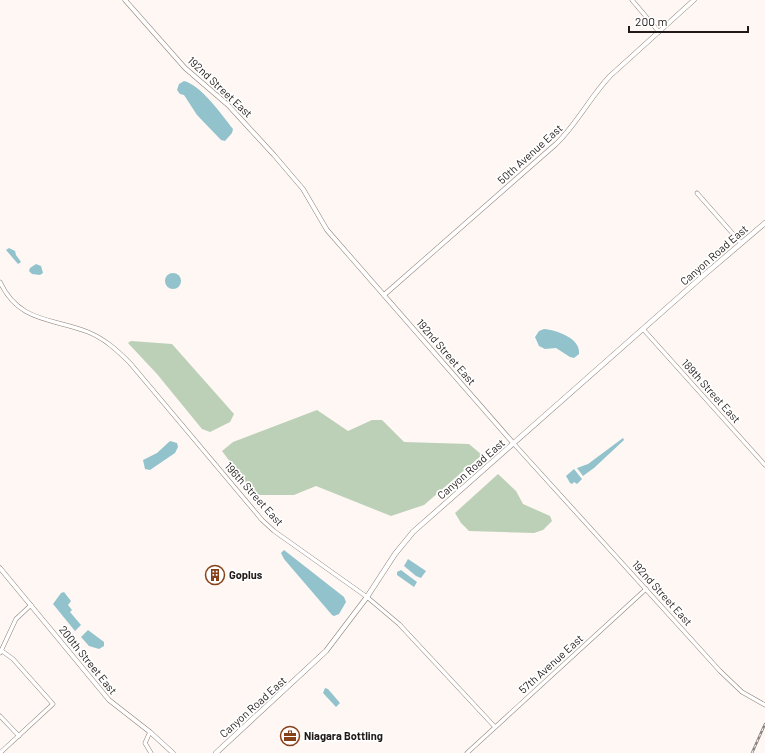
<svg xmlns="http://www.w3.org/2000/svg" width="765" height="753" viewBox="0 0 765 753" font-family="Barlow,sans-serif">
	<rect width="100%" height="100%" fill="#fef7f3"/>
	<g fill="#bcd0b7">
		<path d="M131,341L172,344L234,414L230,422L210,432L202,429L157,374L128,343Z"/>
		<path d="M317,410L348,431L372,420H382L404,442L469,444L482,455L424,505L391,516L316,486L294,495H255L222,451L233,442Z"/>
		<path d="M498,474L516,491L523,504L550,516L552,521L543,530L534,533L469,531L461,523L455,513Z"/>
	</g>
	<g fill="#92c3cd">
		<path d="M184,81C201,85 222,115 233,129L232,133L225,141L221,140L197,115L184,95L180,94L177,90L179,84Z"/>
		<path d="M9,248L15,251L16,255L21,262L18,264L6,250Z"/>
		<path d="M36,264L41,266L43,273L40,275L32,274L29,271L30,268Z"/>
		<circle cx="173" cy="281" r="8"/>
		<path d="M544,329C556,330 581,338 579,354L574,358L570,357L556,348L545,349L539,346L535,337L539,331Z"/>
		<path d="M623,438L624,440L594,468L583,476L577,468L588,464Z"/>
		<path d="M170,441L177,443L178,447L175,453L150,470L145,469L143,460L157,453Z"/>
		<path d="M574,469L582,479L577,484L574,482L572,484L570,483L566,476Z"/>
		<path d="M284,550L344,597L346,602L339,614L334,616L332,615L284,559L281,553Z"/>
		<path d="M408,559L426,571L421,578L416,576L404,566Z"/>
		<path d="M401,570L417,582L414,587L397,575V572Z"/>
		<path d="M64,592L71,601L68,605L72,610L70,612L81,625L75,631L53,604L61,593Z"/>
		<path d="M88,630L104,642V646L99,649L89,646L81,637Z"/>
		<path d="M325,688L328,689L340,703L336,707L323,693Z"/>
	</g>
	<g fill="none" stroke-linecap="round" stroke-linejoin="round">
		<g stroke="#8f8079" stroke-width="4.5">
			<g id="minor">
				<path d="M632,0L659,32"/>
				<path d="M697,193L741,243"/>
				<path d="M0,282C19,323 53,318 88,332C105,339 117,350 130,363L262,520L274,531L367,597L399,624L495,727"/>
				<path d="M643,329L765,465"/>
				<path d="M514,444L720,671L742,692L765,705"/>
				<path d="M0,653L16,619L31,605"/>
				<path d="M0,716L19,736"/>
				<path d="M150,732L145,743L151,753"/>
				<path d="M0,753L53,704L13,659L2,651"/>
				<path d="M467,753L646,589"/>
			</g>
		</g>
		<g stroke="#8f8079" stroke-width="5">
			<g id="tertiary">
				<path d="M125,0L185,68L228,105L274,155L303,189L327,230L514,444"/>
				<path d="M384,295L556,144C577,124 590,97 610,76L694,0"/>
				<path d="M0,568L109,700L150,732L173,753"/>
			</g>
		</g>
		<g stroke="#8f8079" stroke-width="5.5">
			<path id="secondary" d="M216,753L326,651L367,597L395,554L413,532L704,275L765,223"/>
		</g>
		<use href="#minor" stroke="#fff" stroke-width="3.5"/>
		<use href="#tertiary" stroke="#fff" stroke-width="4"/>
		<use href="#secondary" stroke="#fff" stroke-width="4.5"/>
		<g stroke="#88817e" stroke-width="2.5">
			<path id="rail" d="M752,753L765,724"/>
		</g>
		<use href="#rail" stroke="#fff" stroke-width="1" stroke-dasharray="3" stroke-linecap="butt"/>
	</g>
	<defs>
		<g id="building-ring" transform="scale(1)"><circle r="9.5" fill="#fff" stroke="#874119" stroke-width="1.5"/><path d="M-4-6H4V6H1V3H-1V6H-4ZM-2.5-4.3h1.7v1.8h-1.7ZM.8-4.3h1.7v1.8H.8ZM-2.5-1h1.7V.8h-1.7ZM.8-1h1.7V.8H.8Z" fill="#874119"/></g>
		<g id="office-ring" transform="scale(1)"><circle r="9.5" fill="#fff" stroke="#874119" stroke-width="1.5"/><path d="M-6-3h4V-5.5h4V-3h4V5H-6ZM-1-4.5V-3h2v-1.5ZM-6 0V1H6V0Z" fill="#874119"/></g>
	</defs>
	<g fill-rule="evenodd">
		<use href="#building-ring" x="215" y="575"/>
		<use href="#office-ring" x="290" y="736"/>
	</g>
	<g text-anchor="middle" stroke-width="3.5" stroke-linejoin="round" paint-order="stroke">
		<g font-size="11" fill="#211a18" stroke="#fff">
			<text transform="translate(220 87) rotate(43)" y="4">192nd Street East</text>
			<text transform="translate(530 154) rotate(-42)" y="4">50th Avenue East</text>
			<text transform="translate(714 255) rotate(-41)" y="4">Canyon Road East</text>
			<text transform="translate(446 352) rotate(49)" y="4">192nd Street East</text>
			<text transform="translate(711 391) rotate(48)" y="4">189th Street East</text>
			<text transform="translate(471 469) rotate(-41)" y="4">Canyon Road East</text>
			<text transform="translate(254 494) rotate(48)" y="4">196th Street East</text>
			<text transform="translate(662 593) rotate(48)" y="4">192nd Street East</text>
			<text transform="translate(88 660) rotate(51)" y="4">200th Street East</text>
			<text transform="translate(551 664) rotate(-42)" y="4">57th Avenue East</text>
			<text transform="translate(253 707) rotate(-42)" y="4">Canyon Road East</text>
		</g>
		<g font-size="11" font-weight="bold" fill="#211a18" stroke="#fff" text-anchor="start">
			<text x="229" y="579">Goplus</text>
			<text x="304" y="740">Niagara Bottling</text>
		</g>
	</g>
	<path d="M629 26v6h119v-6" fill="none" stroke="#211a18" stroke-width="2"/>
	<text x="635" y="26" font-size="12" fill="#211a18" stroke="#ffffff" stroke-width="3" paint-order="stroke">200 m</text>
</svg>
